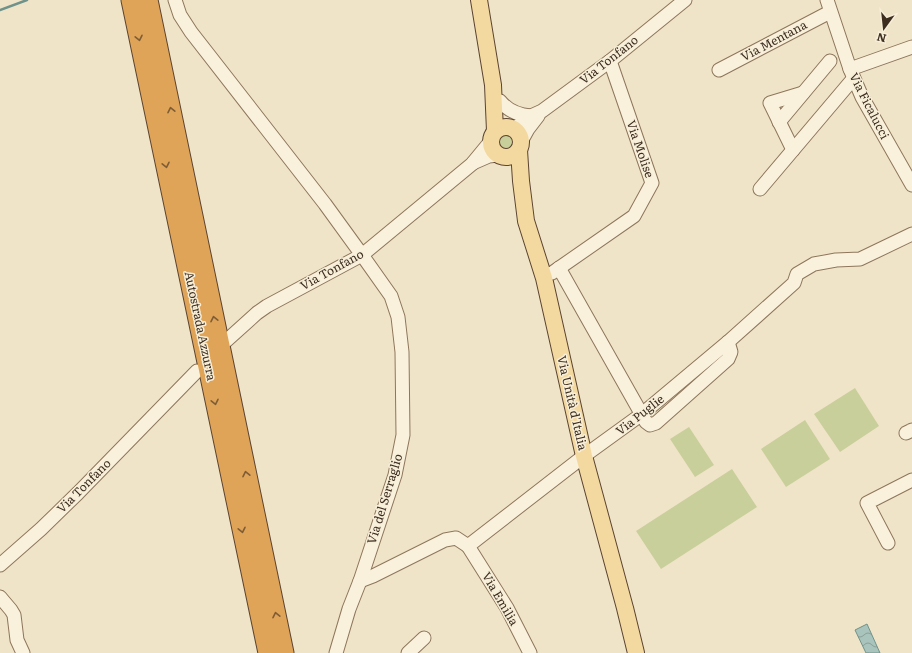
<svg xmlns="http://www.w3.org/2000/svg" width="912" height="653" viewBox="0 0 912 653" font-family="Literata,serif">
	<defs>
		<pattern id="water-waves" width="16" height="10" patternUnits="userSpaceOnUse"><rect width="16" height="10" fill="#a9c4bc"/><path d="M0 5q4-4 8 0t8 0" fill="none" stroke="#8ba098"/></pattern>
	</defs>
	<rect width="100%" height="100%" fill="#f0e4c8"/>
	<g fill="#c9cf9b">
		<circle cx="506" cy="141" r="9"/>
		<path d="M855,388L879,426L840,452L814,414Z"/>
		<path d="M805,420L830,459L786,487L761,449Z"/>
		<path d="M689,427L714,465L695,477L670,439Z"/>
		<path d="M732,469L757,507L661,569L636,531Z"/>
	</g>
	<path fill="url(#water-waves)" stroke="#6f938a" d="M867,624L880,653H866L855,630Z"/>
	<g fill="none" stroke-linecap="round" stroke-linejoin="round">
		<path stroke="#6f938a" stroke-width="2.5" d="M0,10L27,0"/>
		<g stroke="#8d765c" stroke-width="15">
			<g id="minor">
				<path d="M175,0L180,15L191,32L325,204L362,255L391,296L398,317L402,352L403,435L395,475L360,581L349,609L336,653"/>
				<path d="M827,0L850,69L862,97L912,185"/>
				<path d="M850,69L912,47"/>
				<path d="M719,70L830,12"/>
				<path d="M500,101C508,111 518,115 531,116"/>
				<path d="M779,122L830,61"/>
				<path d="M514,129L531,116L542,111L610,61L685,0"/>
				<path d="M522,140L528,129L538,116"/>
				<path d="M793,150L770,103L803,93"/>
				<path d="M473,163L489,156L498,155"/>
				<path d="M760,189L853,79"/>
				<path d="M559,268L646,422L650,425L656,423L728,359L731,352L728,342"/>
				<path d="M552,273L634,216L652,183L610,61"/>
				<path d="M226,341L257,313L267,306L362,255L472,164L491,141"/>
				<path d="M906,433L912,430"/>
				<path d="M888,543L867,503L912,480"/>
				<path d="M468,546L507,608L530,653"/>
				<path d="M0,565L41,529L78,493L197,371"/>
				<path d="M360,581L373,576L445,540L456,538L468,546L584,456L642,414L728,342L794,283L797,274L814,264L836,260L860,259L912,234"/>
				<path d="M0,597L11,610L14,615L17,640L23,653"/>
				<path d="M408,653L424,638"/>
			</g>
		</g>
		<g stroke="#5b4430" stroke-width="18">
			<g id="major">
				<path d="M479,0L493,85L495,131"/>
				<circle cx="506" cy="142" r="15"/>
				<path d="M519,150L521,181L526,221L544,278L584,456L625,608L636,653"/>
			</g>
		</g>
		<g stroke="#5b4430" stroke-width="21">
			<g id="highway">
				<path d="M131,0L268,653"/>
				<path d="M148,0L284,653"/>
			</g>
		</g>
		<use href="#minor" stroke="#faf1dc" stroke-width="13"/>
		<use href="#major" stroke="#f3d9a0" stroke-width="16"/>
		<use href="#highway" stroke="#e0a458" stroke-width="19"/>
	</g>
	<defs><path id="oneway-chevron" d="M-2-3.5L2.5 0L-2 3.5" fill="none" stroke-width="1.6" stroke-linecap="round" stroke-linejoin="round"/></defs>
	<g stroke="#7e5d36">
		<use href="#oneway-chevron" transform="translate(139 38) rotate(78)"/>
		<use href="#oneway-chevron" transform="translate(171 110) rotate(-102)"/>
		<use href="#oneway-chevron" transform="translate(166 165) rotate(78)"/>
		<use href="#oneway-chevron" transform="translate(214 319) rotate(-102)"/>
		<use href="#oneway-chevron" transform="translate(215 402) rotate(78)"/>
		<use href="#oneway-chevron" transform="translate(246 474) rotate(-102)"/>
		<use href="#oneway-chevron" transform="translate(242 530) rotate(78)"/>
		<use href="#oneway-chevron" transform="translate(276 615) rotate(-102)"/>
	</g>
	<g text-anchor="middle" stroke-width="3" stroke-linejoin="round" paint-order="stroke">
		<g font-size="12" fill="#3d2e20" stroke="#f7eed8">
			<text transform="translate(774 41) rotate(-28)" y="4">Via Mentana</text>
			<text transform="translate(609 60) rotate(-38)" y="4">Via Tonfano</text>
			<text transform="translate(869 106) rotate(63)" y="4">Via Ficalucci</text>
			<text transform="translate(640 149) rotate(71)" y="4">Via Molise</text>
			<text transform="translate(332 270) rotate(-29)" y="4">Via Tonfano</text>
			<text transform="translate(200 326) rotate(78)" y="4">Autostrada Azzurra</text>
			<text transform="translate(572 403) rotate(77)" y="4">Via Unità d'Italia</text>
			<text transform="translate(640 415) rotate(-38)" y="4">Via Puglie</text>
			<text transform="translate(84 486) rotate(-45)" y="4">Via Tonfano</text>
			<text transform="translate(385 499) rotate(-73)" y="4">Via del Serraglio</text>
			<text transform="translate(500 599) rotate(60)" y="4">Via Emilia</text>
		</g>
	</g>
	<g transform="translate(884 28) rotate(195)" stroke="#f7eed8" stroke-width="3" paint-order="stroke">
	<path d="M0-3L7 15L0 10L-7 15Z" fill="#3d2e20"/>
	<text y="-6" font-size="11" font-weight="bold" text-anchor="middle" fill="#3d2e20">N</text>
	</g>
</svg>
